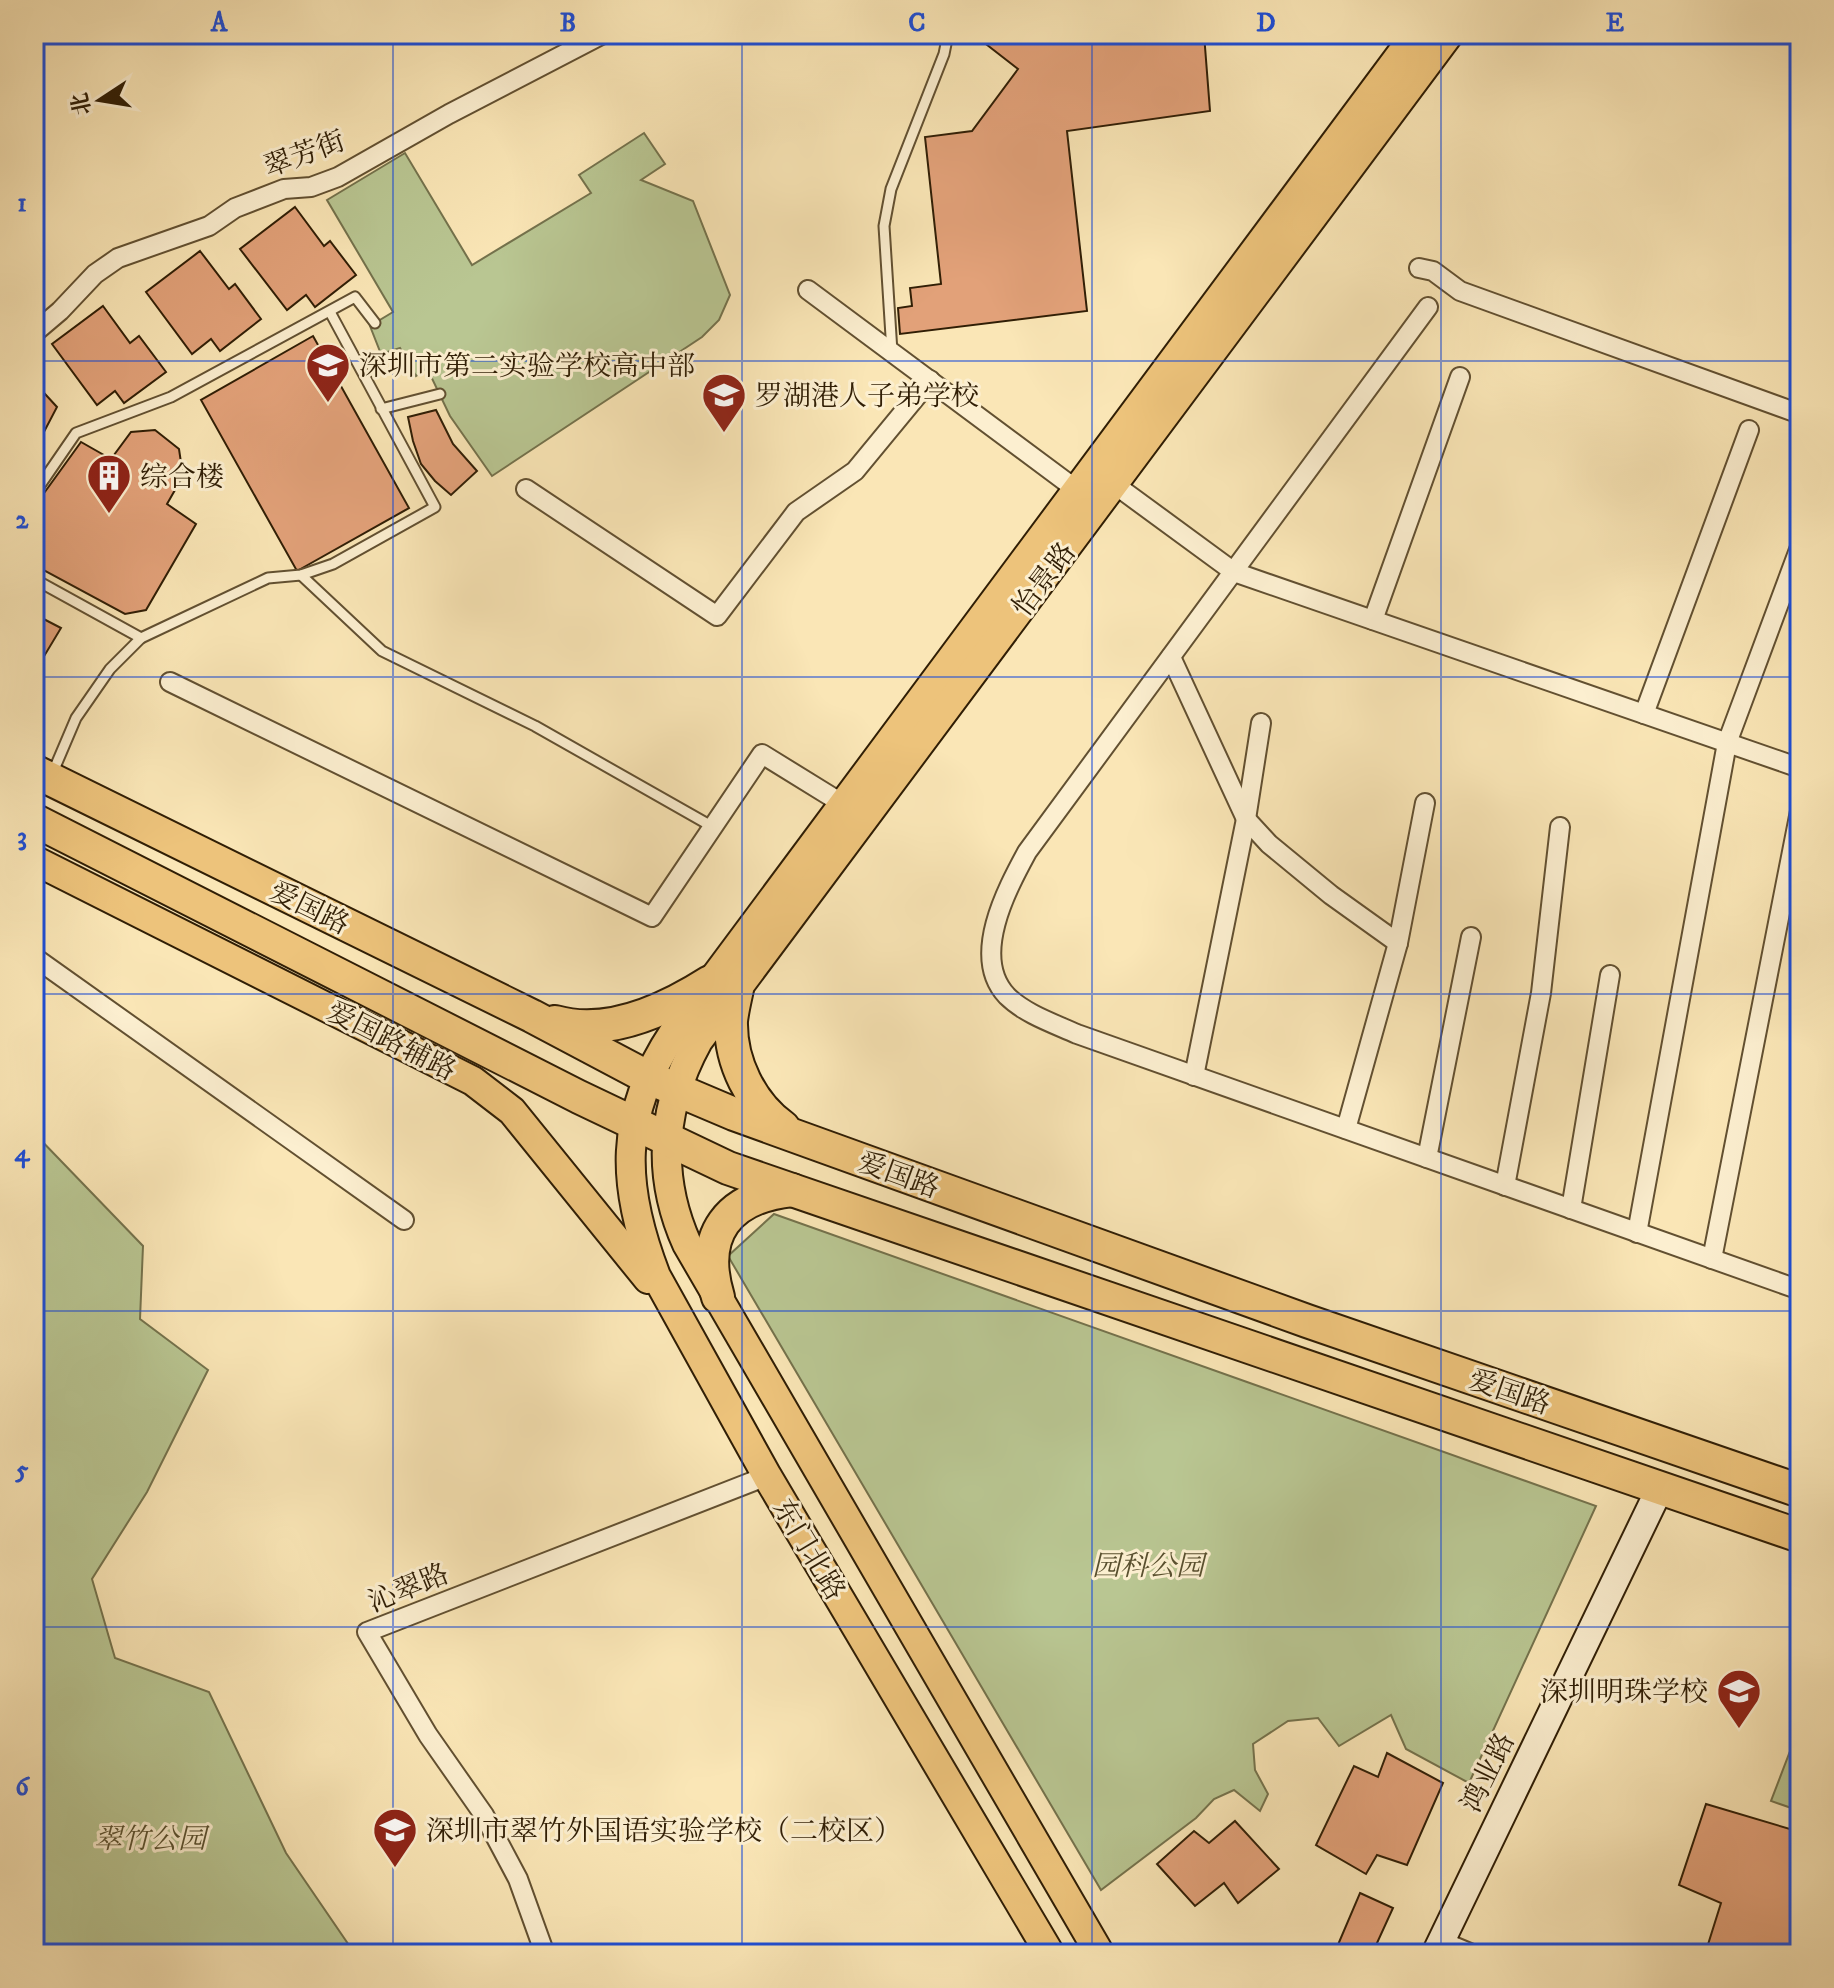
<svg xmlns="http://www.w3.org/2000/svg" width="1834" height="1988" viewBox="0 0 1834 1988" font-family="'IM FELL DW Pica','Noto Serif SC',serif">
	<rect width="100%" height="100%" fill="#fae6b6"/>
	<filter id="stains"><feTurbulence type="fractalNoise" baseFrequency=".0025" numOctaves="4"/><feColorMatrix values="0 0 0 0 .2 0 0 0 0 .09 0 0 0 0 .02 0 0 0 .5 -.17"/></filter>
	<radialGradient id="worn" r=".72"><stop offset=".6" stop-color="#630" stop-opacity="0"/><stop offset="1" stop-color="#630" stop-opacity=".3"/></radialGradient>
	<g fill="#b9c692" stroke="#74724c" stroke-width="2">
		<path d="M644,133L665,164L641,180L693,201L730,295L719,320L702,337L492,476L450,416L427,368L416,376L400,348L381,354L370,326L393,312L327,200L405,153L472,265L591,193L579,175Z"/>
		<path d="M34,1133L143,1246L140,1319L208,1370L147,1492L92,1579L115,1658L209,1692L286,1853L355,1954H34Z"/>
		<path d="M774,1214L1596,1506L1469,1783L1406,1749L1391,1715L1339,1746L1318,1718L1288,1721L1253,1744L1255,1770L1268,1794L1260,1811L1234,1790L1214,1799L1196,1818L1101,1890L728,1256Z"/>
		<path d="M1800,1725V1811L1771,1801Z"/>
	</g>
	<g fill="#e2a179" stroke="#301e05" stroke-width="2">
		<path d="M973,34H1204L1210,111L1067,131L1087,311L900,334L898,308L912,306L910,288L941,284L925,137L972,131L1018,69Z"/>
		<path d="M295,207L324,246L330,241L356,275L315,307L306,295L287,310L240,249Z"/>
		<path d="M200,251L229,289L235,284L261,319L220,351L211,339L192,354L146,292Z"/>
		<path d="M103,306L130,343L139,336L166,372L124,403L115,391L97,405L52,344Z"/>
		<path d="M313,336L409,508L297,571L201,400Z"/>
		<path d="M34,382L57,407L34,451Z"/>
		<path d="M436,410L453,444L477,471L451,495L435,481L421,464L413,441L408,417Z"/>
		<path d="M155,430L179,449L183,476L167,504L196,524L146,610L125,614L34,565V507L81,442L111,459L131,432Z"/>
		<path d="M34,614L61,628L34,673Z"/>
		<path d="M1387,1753L1443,1783L1407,1865L1377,1855L1366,1874L1316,1845L1354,1766L1378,1777Z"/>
		<path d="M1706,1804L1800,1832V1954H1705L1721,1903L1679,1885Z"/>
		<path d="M1235,1821L1279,1869L1238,1903L1224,1883L1195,1906L1157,1864L1194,1831L1209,1843Z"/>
		<path d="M1360,1893L1393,1908L1372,1954H1334Z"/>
	</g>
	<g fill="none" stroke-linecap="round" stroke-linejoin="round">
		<g stroke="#625031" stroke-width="13">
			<g id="lane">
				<path d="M892,352L884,226L891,189L944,54L948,34"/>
				<path d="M381,409L440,394"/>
				<path d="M34,494L76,433L171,397L355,297L375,323"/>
				<path d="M301,575L382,651L535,726L713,827"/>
				<path d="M34,579L141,638"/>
				<path d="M53,772L76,718L110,669L141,638L268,578L301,575L333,564L435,507L330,312"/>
			</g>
		</g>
		<g stroke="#625031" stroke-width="22">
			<g id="street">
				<path d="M1419,268L1433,271L1460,291L1800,414"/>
				<path d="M808,290L1077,490"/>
				<path d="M1428,307L1027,852C1007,889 970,957 1007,996C1025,1014 1055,1024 1077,1034L1800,1290"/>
				<path d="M34,333L60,311L95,274L118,258L209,226L235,208L284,189L311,187L338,177L449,114L603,34"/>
				<path d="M1114,484L1234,572L1800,768"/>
				<path d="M526,489L717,616L796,512L855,471L930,380"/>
				<path d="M1373,620L1460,377"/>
				<path d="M1171,657L1246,819L1269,844L1331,895L1398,943"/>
				<path d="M170,682L652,917L762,754L843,804"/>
				<path d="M1644,714L1749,430"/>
				<path d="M34,957L404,1220"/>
				<path d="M1194,1076L1246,819L1261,723"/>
				<path d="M1346,1129L1398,943L1425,803"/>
				<path d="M1427,1158L1471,937"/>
				<path d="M1505,1186L1541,993L1560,827"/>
				<path d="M1571,1209L1610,975"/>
				<path d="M1637,1233L1727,743L1800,547"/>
				<path d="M1712,1259L1800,811"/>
				<path d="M1441,1941L1472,1954"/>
				<path d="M545,1954L518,1879L484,1815L428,1735L367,1632L767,1476"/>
			</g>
		</g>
		<g stroke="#301e05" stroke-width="30">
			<path id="secondary" d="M1435,1954L1660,1488"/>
		</g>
		<g stroke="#301e05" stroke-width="32">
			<g id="primary">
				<path d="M34,860L473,1081L512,1111L648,1279"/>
				<path d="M1050,1954L767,1476L656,1276C621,1186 618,1116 674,1032L1416,34"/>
				<path d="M1100,1954L687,1244C656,1175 661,1108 698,1041L1449,34"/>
			</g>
		</g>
		<g stroke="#301e05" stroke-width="36">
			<g id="highway">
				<path d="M34,771L532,1016L649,1078L734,1114L1307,1321L1800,1491"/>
				<path d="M34,820L579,1097L728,1168L1800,1536"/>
				<path d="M737,989C735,999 732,1011 731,1021C730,1062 751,1104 783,1127"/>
				<path d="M555,1022C608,1037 666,1010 710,982"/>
				<path d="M718,1297C699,1234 728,1197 792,1190"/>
			</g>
		</g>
		<use href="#lane" stroke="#fcefd0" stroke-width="9"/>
		<use href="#street" stroke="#fcefd0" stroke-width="18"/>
		<use href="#secondary" stroke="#fcefd0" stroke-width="26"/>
		<use href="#primary" stroke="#edc37b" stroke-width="28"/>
		<use href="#highway" stroke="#edc37b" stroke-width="32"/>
	</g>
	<path fill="none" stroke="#1d4ed8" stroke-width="2" stroke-opacity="0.55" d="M393,34V1954M742,34V1954M1092,34V1954M1441,34V1954M34,361H1800M34,677H1800M34,994H1800M34,1311H1800M34,1627H1800"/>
	<defs>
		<g id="school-pin" transform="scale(2.3)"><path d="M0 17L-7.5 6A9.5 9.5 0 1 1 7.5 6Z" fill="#8f2418" stroke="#fcefd0"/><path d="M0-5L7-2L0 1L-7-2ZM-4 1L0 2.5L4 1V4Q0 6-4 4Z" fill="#fff"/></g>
		<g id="building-pin" transform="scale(2.3)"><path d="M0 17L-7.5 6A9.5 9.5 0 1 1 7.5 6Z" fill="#8f2418" stroke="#fcefd0"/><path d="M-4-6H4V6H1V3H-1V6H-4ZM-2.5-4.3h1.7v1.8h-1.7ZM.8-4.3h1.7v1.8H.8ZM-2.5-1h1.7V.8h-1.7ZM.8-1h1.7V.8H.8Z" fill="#fff"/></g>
	</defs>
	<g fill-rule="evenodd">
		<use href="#school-pin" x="328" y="365"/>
		<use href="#school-pin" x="724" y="395"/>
		<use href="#building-pin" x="109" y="476"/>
		<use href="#school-pin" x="1739" y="1691"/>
		<use href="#school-pin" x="395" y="1830"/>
	</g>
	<g text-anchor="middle" stroke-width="6" stroke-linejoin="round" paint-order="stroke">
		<g font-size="28" fill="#301e05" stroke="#fcefd0">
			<text transform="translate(304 153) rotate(-20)" y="10">翠芳街</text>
			<text transform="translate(1043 579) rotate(-53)" y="10">怡景路</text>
			<text transform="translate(310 907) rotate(26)" y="10">爱国路</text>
			<text transform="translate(392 1040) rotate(27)" y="10">爱国路辅路</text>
			<text transform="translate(899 1174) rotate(20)" y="10">爱国路</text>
			<text transform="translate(1510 1391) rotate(19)" y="10">爱国路</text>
			<text transform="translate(810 1549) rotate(59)" y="10">东门北路</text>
			<text transform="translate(408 1587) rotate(-22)" y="10">沁翠路</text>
			<text transform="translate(1487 1772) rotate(-64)" y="10">鸿业路</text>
		</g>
		<g font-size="28" fill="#301e05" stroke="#fcefd0" text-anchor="start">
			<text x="359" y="375">深圳市第二实验学校高中部</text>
			<text x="755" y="405">罗湖港人子弟学校</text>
			<text x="140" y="486">综合楼</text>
			<text x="1708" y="1701" text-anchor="end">深圳明珠学校</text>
			<text x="426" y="1840">深圳市翠竹外国语实验学校（二校区）</text>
		</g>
		<g font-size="28" font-style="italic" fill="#59502f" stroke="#fcefd0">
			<text x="1148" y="1575">园科公园</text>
			<text x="150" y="1848">翠竹公园</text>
		</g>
	</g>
	<rect width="1834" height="1988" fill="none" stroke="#fae6b6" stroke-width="88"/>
	<g transform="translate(100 100) rotate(258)" stroke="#fcefd0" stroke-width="6" paint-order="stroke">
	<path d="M0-6L14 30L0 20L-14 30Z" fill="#301e05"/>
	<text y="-12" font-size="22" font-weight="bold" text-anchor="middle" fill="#301e05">北</text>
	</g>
	<rect x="44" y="44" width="1746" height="1900" fill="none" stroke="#1d4ed8" stroke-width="3"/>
	<g font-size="26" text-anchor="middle" font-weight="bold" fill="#1d4ed8">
		<text x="219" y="31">A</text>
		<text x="568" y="31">B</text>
		<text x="917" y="31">C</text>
		<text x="1266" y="31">D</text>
		<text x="1615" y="31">E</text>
		<text x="22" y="211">1</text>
		<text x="22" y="528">2</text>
		<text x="22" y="845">3</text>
		<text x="22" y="1161">4</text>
		<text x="22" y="1478">5</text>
		<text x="22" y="1795">6</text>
	</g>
	<rect width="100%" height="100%" filter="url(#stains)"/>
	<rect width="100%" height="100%" fill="url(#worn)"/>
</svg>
